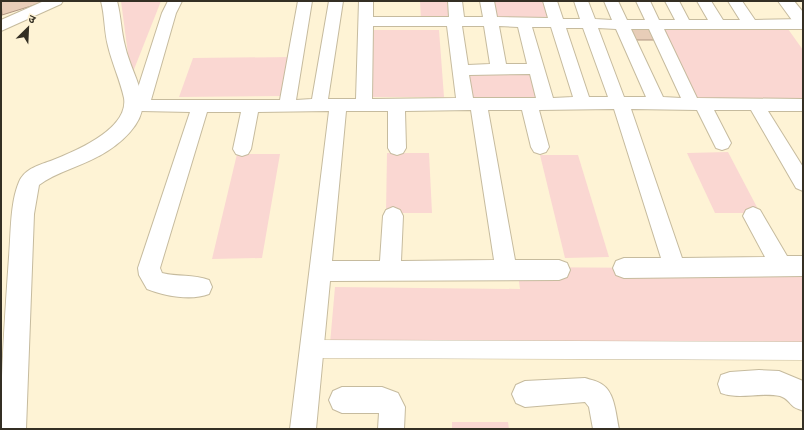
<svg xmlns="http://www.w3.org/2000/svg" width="804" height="430" viewBox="0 0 804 430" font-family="Arial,'Noto Sans Devanagari',sans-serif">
	<rect width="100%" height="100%" fill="#fef3d5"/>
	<g fill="#fad7d2">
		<path d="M121,1H161L131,77Z"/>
		<path d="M420,1H447L449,19H421Z"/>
		<path d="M491,1H545L550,18H495Z"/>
		<path d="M660,27L788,29L803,50V98H696Z"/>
		<path d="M373,30H439L444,97H370Z"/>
		<path d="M292,57L285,96L179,97L193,58Z"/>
		<path d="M532,73L539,97L469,98L466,74Z"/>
		<path d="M728,152L760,213H715L687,153Z"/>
		<path d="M387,153H429L432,213H386Z"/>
		<path d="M237,154H280L262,258L212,259Z"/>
		<path d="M540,155H578L609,257L565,258Z"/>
		<path d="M517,267L803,269V359L329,355L335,287L520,289Z"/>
		<path d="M452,422H508L509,429H452Z"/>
	</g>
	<g fill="#e8cdb8" stroke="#af9582">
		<path d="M1,1H40L41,3L2,15Z"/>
		<path d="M624,27H650L656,40H630Z"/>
	</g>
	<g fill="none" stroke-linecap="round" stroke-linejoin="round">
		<g stroke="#c6bb9e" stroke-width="1">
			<path id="pedestrian" d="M311,340L803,342V360L311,358L305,355L302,349L305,343Z"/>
		</g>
		<g stroke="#c6bb9e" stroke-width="2">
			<g id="minor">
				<path d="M44,1H63L61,4L1,31V20Z"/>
				<path d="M168,1H182L176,13L151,100H280L298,1H312L296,100L312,99L329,1H343L328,99H356L359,1H373V17H449L448,1H462L464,17H483L480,1H494L497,17L548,18L543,1H557L563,19H580L574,1H588L595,19L612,20L604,1H618L627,20H645L636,1H650L659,20H675L665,1H679L689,20H708L697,1H711L723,20H740L728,1H742L755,20L803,19V29H664L697,98L803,99V111H768L803,167V191L796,188L751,110H714L731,143L728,148L722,150L716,148L697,110L631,109L682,258L765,257L743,216L746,210L753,207L760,210L787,256H803V276L624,278L616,275L613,268L616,261L624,258H661L614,109L539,110L549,147L546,152L540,154L534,152L531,147L522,110H488L515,260H559L567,263L570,270L567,277L559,280L330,281L316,429H290L329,111L258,112L251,149L248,154L242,156L236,154L233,149L241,112H207L160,268L162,273C177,277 194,274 209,280L212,287L209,294C191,301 165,296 147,289L139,275L138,268L190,112L141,111L130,107L125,99L127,95L136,94L162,13ZM373,26H447L456,98L372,99ZM462,26H484L490,64L468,65ZM499,26L518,27L527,64H506ZM532,27H551L573,97L553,98ZM566,28H583L608,97H589ZM598,28L616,29L646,97H624ZM631,29H649L681,98L663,97ZM530,74L536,98H473L469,75ZM471,110L494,260L401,261L403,216L400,210L393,207L386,210L383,216L380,261H332L346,111H388V148L391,153L397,155L403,153L406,148L405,111Z"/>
				<path d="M759,370L779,371L803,381V411C800,409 797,409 794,407C789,403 787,398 780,396C760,392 739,400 721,393L718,384L721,375L730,372Z"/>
				<path d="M585,378C591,380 598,381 603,385C615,393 616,416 619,429H593L589,407L585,402L525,407L516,403L512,394L516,385L525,381Z"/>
				<path d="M342,387H382L398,393L405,407L404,429H378L379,413H342L333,409L329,400L333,391Z"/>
			</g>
		</g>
		<g stroke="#c6bb9e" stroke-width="2">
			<g id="tertiary">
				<path d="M101,1H117C121,16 121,31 125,46C129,64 139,81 142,98C147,123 118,146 99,156C80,167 56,172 39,185L34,214L26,429H1C1,371 5,314 9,257C11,234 10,203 19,182C25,168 40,165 53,160C76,151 129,129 124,98C120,80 112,63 108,46C104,31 105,16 101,1Z"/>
				<path d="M778,1H794L803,12V28L797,27Z"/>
			</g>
		</g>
		<use href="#pedestrian" fill="#fff" fill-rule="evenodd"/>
		<use href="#minor" fill="#fff" fill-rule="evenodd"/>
		<use href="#tertiary" fill="#fff" fill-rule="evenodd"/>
	</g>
	<rect width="804" height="430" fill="none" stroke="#342f24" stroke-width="4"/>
	<g transform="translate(28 28) rotate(24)" stroke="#fef3d5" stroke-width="3" paint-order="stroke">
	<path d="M0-3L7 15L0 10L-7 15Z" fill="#342f24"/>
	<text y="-6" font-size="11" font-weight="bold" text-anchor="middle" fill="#342f24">उ</text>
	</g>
</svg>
